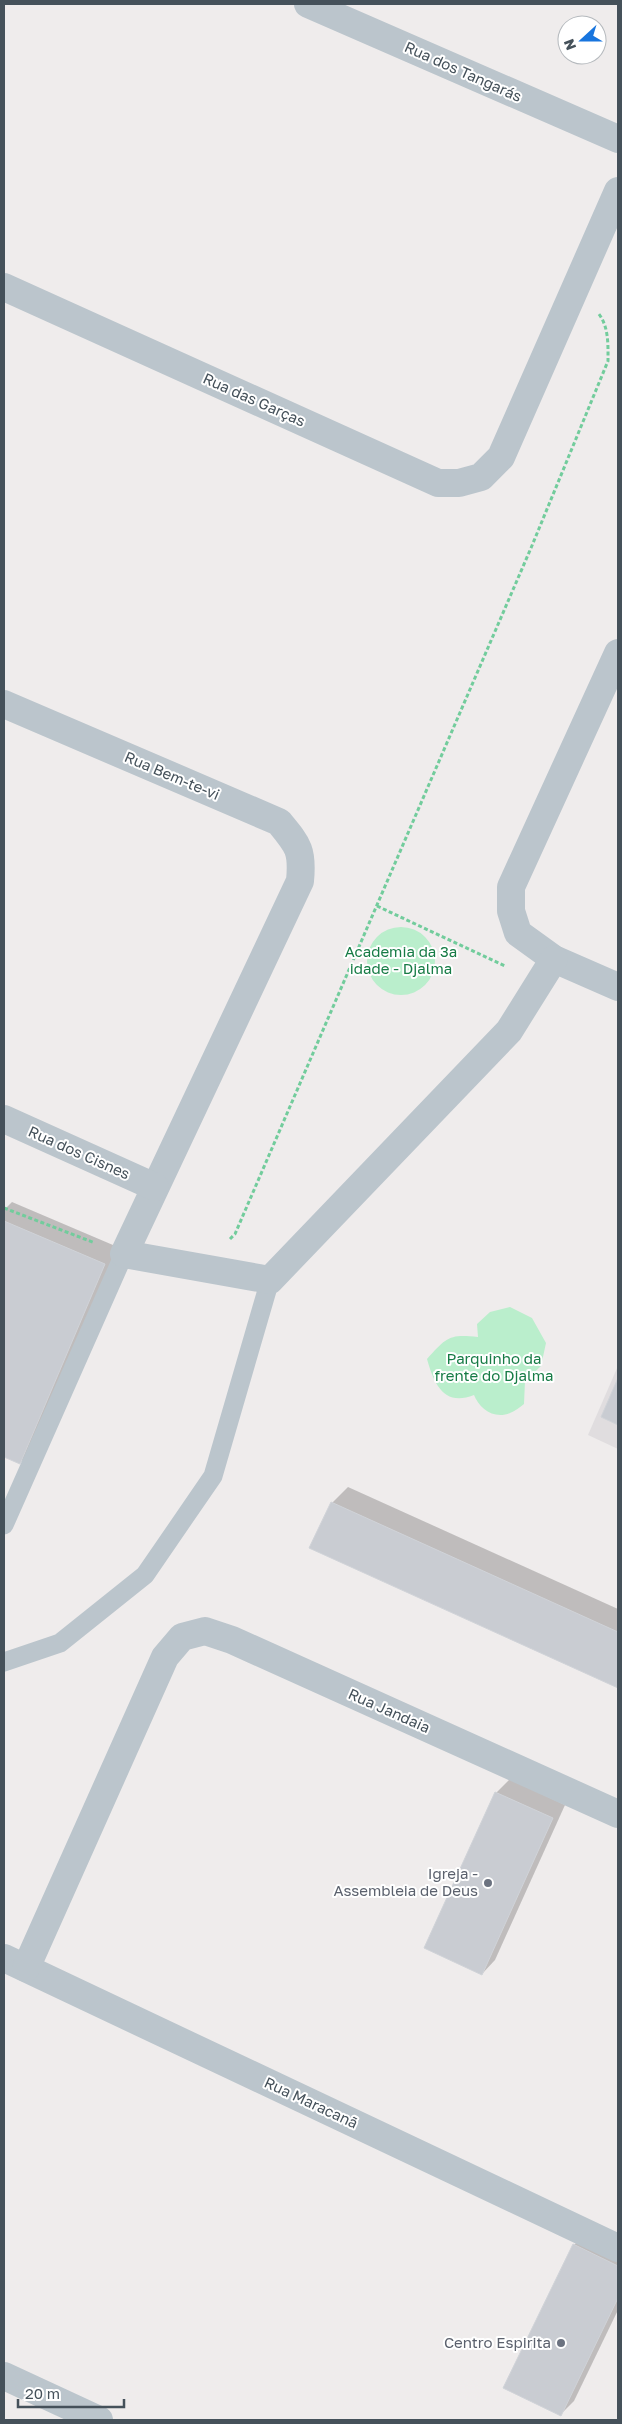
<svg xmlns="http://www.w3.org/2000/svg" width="622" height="2424" viewBox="0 0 622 2424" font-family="'Golos Text',sans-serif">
	<rect width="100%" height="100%" fill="#efecec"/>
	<path fill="#e0dddf" d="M618,1366V1449L588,1435Z"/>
	<g fill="#baeecc">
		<circle cx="401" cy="961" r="34"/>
		<path d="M510,1307L532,1318L546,1343L541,1366L525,1381L524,1404C520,1407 515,1411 510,1413C494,1420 479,1408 474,1395C444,1407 434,1384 427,1359C447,1337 449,1334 478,1337L477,1324L490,1312Z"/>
	</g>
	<g fill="#0003">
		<path d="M12,1202L120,1248L36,1447L20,1463L4,1456V1210Z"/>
		<path d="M348,1487L618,1609V1686L310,1548L332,1503Z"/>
		<path d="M510,1779L565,1805L495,1960L482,1974L426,1948L496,1793Z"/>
		<path d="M588,2231L618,2246V2310L574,2401L560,2415L505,2387L574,2245Z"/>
	</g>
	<g fill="#c9ccd2" stroke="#d0d3d8">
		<path d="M4,1221L105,1264L20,1464L4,1457Z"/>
		<path d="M618,1378V1425L601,1417Z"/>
		<path d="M331,1502L618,1632V1688L309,1548Z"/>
		<path d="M495,1792L553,1818L482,1975L424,1948Z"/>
		<path d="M573,2244L618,2266V2298L561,2416L503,2388Z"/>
	</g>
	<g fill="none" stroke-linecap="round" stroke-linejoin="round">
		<g stroke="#72cc9c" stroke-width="3" stroke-dasharray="4 2.5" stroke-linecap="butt">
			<path d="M377,906L505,966"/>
			<path d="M4,1208L95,1243"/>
			<path d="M230,1239L235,1234L531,548L608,361C608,345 609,326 598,313"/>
		</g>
		<g stroke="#bbc5cc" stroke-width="19">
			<path d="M4,1525L124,1254"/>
			<path d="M4,1662L60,1643L145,1575L213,1476L270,1280"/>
		</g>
		<g stroke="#bbc5cc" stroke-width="28">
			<path d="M308,4L618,139"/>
			<path d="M4,287L438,483H459L481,477L501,457L618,191"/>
			<path d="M618,653L511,887V911L518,933L554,959L618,987"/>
			<path d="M4,704L279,822C298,845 303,850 300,881L124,1254L270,1280L509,1031L554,959"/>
			<path d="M4,1119L155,1187"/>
			<path d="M4,1958L618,2248"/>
			<path d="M26,1968L165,1657L182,1637L205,1631L232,1640L618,1814"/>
			<path d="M4,2376L99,2420"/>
		</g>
	</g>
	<g fill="#6b7280" stroke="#fff" stroke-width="2">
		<circle cx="488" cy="1883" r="5"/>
		<circle cx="561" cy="2343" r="5"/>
	</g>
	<g text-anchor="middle" stroke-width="4" stroke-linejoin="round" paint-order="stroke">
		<g font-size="15" fill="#45515a" stroke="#fff">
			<text transform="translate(463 72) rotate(24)" y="5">Rua dos Tangarás</text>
			<text transform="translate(254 400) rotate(24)" y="5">Rua das Garças</text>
			<text transform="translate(172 776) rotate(23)" y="5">Rua Bem-te-vi</text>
			<text transform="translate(79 1153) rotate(24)" y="5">Rua dos Cisnes</text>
			<text transform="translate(389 1711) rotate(24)" y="5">Rua Jandaia</text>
			<text transform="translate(311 2103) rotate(25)" y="5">Rua Maracanã</text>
		</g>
		<g font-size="15" fill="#167b45" stroke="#fff">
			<text x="401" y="957">Academia da 3ª<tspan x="401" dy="17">idade - Djalma</tspan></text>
			<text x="494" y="1364">Parquinho da<tspan x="494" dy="17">frente do Djalma</tspan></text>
		</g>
		<g font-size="15" fill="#5b616d" stroke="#fff" text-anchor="end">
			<text x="478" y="1879">Igreja -<tspan x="478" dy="17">Assembleia de Deus</tspan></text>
			<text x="551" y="2348">Centro Espirita</text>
		</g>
	</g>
	<rect width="622" height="2424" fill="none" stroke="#45515a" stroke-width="10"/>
	<g transform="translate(582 40) rotate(249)"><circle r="24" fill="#ffffff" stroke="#b5b9bd"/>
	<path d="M0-4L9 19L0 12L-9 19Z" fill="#1875de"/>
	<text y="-8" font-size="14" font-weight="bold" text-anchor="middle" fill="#45515a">N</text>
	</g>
	<path d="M18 2399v8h106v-8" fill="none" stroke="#45515a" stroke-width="2.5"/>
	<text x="25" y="2399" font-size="15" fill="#45515a" stroke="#ffffff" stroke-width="4" paint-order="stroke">20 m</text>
</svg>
